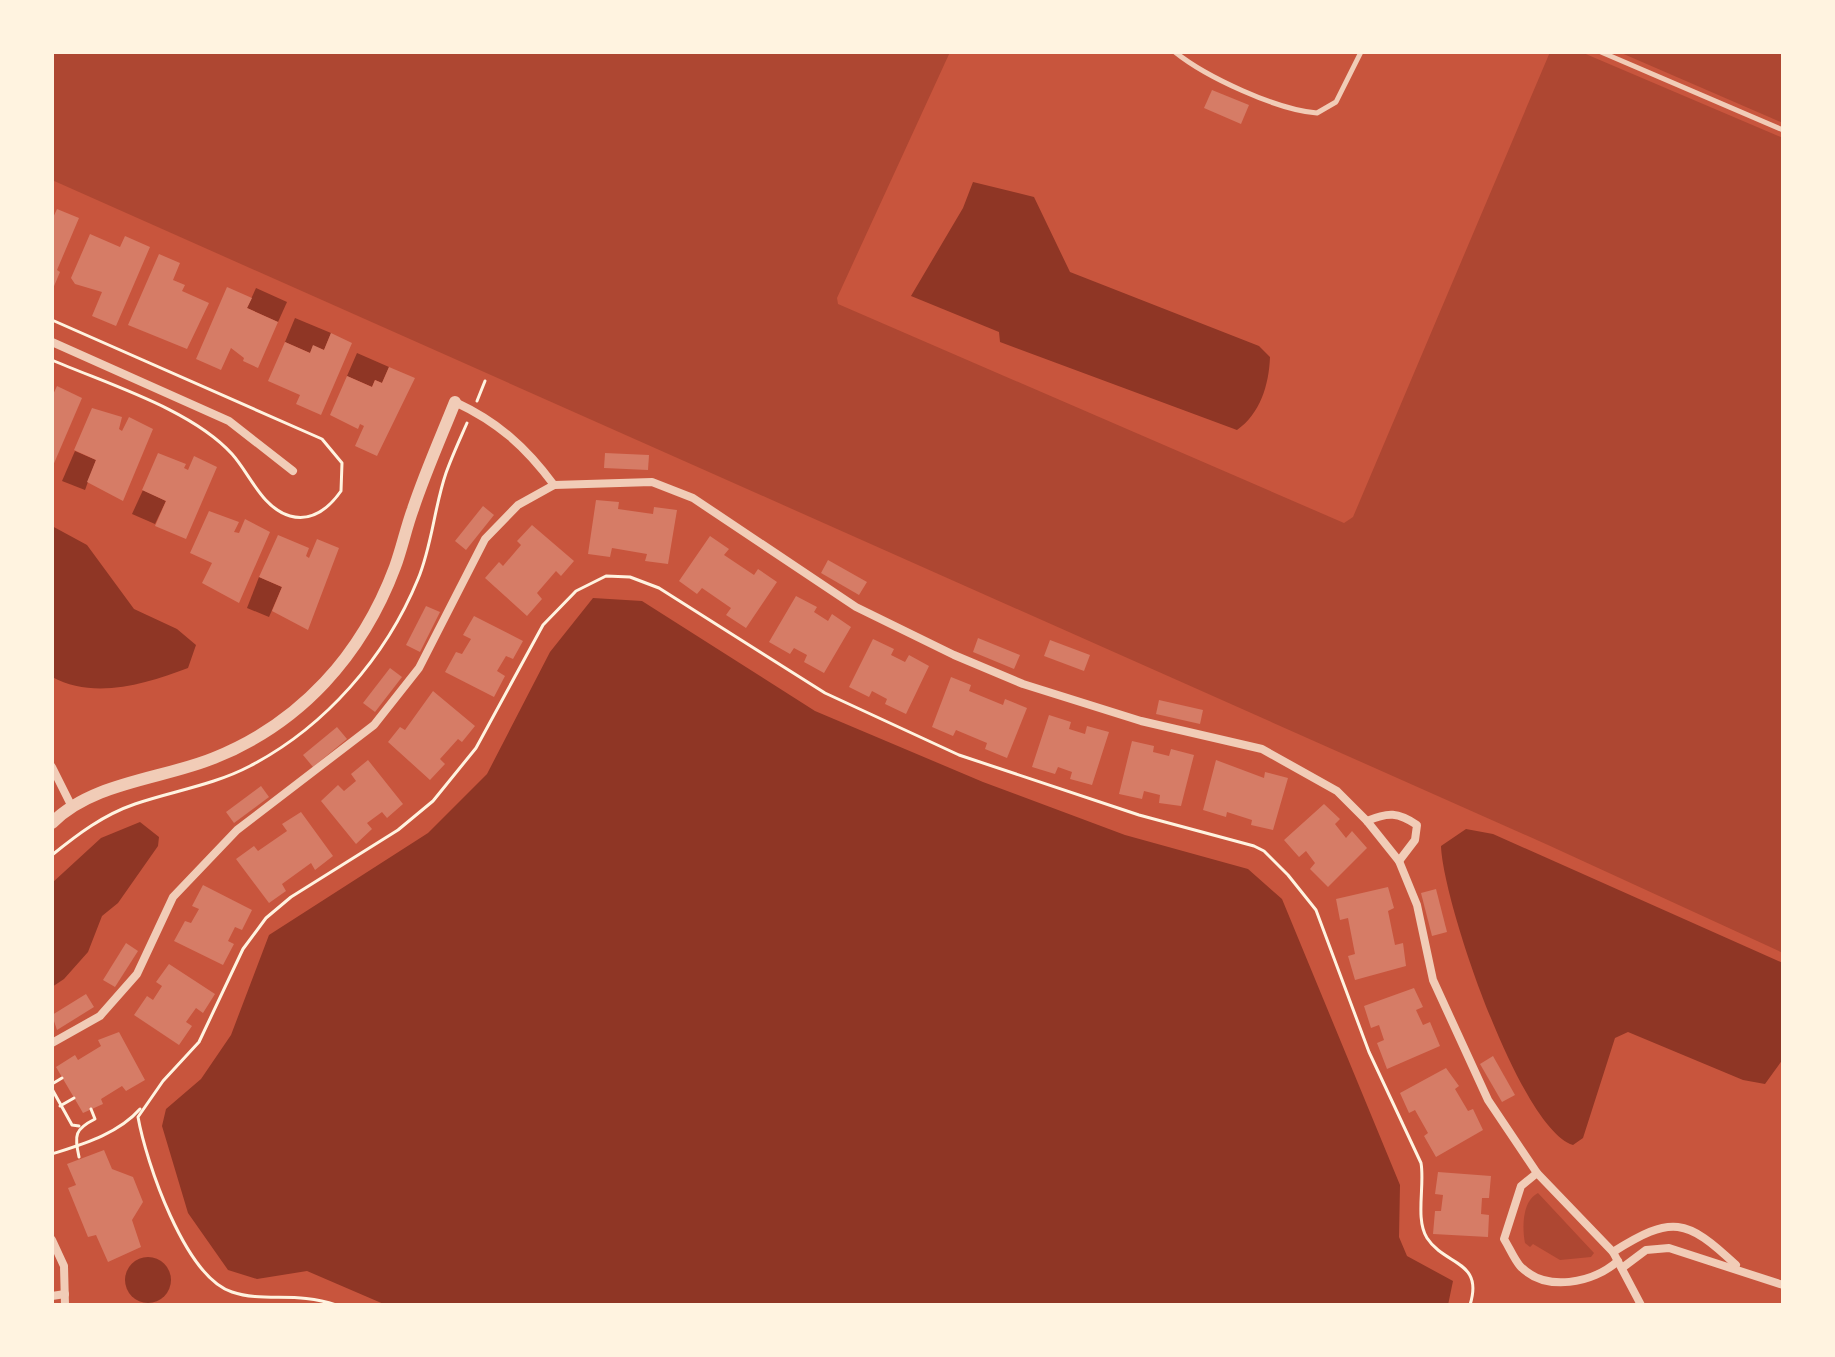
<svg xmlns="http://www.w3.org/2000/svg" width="1835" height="1357" viewBox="0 0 1835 1357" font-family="Arial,sans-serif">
	<rect width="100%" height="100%" fill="#c8553d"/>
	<g fill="#ae4732">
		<path d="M52,52H950L837,298L838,304L1344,523L1353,517L1550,52H1581L1783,138V953L1548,845L52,180Z"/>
		<path d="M1619,52H1783V123Z"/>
		<path d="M1538,1193L1594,1253L1591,1257L1560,1260L1533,1244L1530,1247L1525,1243C1522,1228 1522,1201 1538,1193Z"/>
	</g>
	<g fill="#8f3625">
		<path d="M973,182L1034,197L1070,272L1259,346L1270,357C1269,385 1260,414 1237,430L1000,342L999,332L911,296L963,208Z"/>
		<path d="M256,288L287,302L278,322L247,308Z"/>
		<path d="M295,318L331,333L324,350L313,346L310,353L285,342Z"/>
		<path d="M357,353L389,367L382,383L375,380L372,387L347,376Z"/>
		<path d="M75,451L96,460L85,490L62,481Z"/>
		<path d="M143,490L166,501L155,524L132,514Z"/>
		<path d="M52,526L87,545L134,609L177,629L196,645L188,668C146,684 94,700 52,677Z"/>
		<path d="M259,577L282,587L269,617L247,608Z"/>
		<path d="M593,598L642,601L815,711L983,782L1125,835L1248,869L1282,899L1400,1185L1399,1237L1407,1256L1453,1281L1448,1305H386L307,1271L257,1279L228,1270L188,1213L162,1126L166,1109L201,1079L231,1035L269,935L428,833L487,774L550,652Z"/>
		<path d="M140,822L159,837L158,846L118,903L102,916L88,952L64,979L52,987V883L101,838Z"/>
		<path d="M1466,829L1493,834L1783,963V1059L1765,1084L1743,1080L1628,1032L1615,1038L1583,1138L1573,1145C1520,1129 1443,902 1441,846Z"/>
		<circle cx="148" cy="1280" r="23"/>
	</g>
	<g fill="#d67c66">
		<path d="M1212,90L1249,105L1241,124L1204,108Z"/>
		<path d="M57,209L79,218L57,270L60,272L52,291V220Z"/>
		<path d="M90,234L120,247L125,236L150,247L116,326L92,316L102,292L75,284L71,278Z"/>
		<path d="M159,254L180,263L173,280L185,285L182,291L209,303L187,349L128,325Z"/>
		<path d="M227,287L252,298L247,308L278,322L258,368L243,361L244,358L231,348L221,370L196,359Z"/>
		<path d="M331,333L352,343L321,415L296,404L300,395L268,381L285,342L310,353L313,345L324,350Z"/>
		<path d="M389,367L415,378L377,456L355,446L364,426L360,424L358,429L330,415L347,376L372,387L375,380L382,383Z"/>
		<path d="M57,386L82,398L52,468V397Z"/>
		<path d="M92,408L122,417L119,429L122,431L129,417L153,429L123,501L87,482L96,460L74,450Z"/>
		<path d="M158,453L186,464L184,468L188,470L194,456L217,467L186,539L155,526L166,501L142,490Z"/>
		<path d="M605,453L649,455L648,470L604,468Z"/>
		<path d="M596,500L619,502L618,509L653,514L654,507L677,510L668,564L645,561L647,554L612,548L610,557L588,554Z"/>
		<path d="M483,506L494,515L466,550L455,541Z"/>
		<path d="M209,511L239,522L234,532L239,533L245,519L270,532L239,603L202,583L212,563L190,553Z"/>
		<path d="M532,525L574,561L561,576L556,571L537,593L542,599L527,616L485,578L499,562L503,566L521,545L517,541Z"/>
		<path d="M278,535L309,548L306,556L309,558L317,539L339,548L308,630L272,611L282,587L259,577Z"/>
		<path d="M710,536L729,549L724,555L754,575L758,569L777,582L746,628L726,615L731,608L702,588L697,594L679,581Z"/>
		<path d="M828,560L867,582L859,595L821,573Z"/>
		<path d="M796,596L817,607L814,612L828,621L832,614L851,627L824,673L804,662L807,655L794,648L790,654L769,642Z"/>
		<path d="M426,606L440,612L420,652L406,645Z"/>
		<path d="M474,616L523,641L513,659L506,656L497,671L505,676L494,697L445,672L456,652L462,654L471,639L463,635Z"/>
		<path d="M978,638L1020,655L1014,669L973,652Z"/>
		<path d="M873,639L894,649L891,655L905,662L909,655L929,666L906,714L885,704L887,699L872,691L869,697L849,687Z"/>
		<path d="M1050,640L1090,655L1084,671L1044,656Z"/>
		<path d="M390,668L402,677L375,712L363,703Z"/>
		<path d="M951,677L971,685L969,691L1003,705L1005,699L1027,708L1007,758L985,749L987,743L956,730L953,736L932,727Z"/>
		<path d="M433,691L475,726L462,742L458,739L440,759L445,764L430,780L388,742L400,727L405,730Z"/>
		<path d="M1159,700L1203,710L1200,724L1156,714Z"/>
		<path d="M1049,715L1071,722L1069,729L1085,734L1087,726L1109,732L1092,785L1070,779L1072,772L1058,767L1055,774L1032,767Z"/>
		<path d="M337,727L347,739L313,767L303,755Z"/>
		<path d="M1132,741L1154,746L1153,752L1169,756L1171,749L1194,755L1181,806L1159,803L1160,795L1144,791L1142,799L1119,794Z"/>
		<path d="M368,760L403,804L387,818L382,812L367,823L372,829L356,844L321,801L338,785L344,791L356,781L351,774Z"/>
		<path d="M1216,760L1264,778L1265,772L1288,778L1273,830L1251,825L1252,820L1227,812L1226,817L1203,810Z"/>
		<path d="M261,786L269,797L234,823L226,812Z"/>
		<path d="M1324,804L1340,819L1335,824L1346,838L1352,831L1367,848L1328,887L1310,869L1315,863L1306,851L1299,857L1284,840Z"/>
		<path d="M301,812L333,856L315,870L311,863L282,884L286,891L269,903L236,859L254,846L258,851L287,831L282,824Z"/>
		<path d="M203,885L252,910L242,930L235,927L228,941L234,944L223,965L174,941L185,921L191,923L199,909L192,906Z"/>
		<path d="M1388,887L1394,908L1388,911L1395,945L1403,943L1406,966L1355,980L1348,956L1355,954L1348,918L1340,920L1336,899Z"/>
		<path d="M1436,889L1447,932L1432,936L1421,893Z"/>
		<path d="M126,943L138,951L115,987L103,980Z"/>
		<path d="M169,964L215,994L203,1013L196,1008L186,1022L192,1026L179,1045L134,1015L147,996L153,1000L162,986L156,982Z"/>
		<path d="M1414,988L1423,1007L1416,1010L1423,1025L1430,1022L1440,1046L1387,1069L1377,1043L1384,1040L1379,1025L1371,1028L1364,1006Z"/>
		<path d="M86,994L94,1007L57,1030L52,1015Z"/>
		<path d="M119,1032L145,1080L126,1091L122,1086L101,1099L103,1104L83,1113L56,1067L75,1055L78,1060L101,1046L98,1040Z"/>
		<path d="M1493,1056L1515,1095L1502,1102L1480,1064Z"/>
		<path d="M1446,1068L1459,1086L1455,1089L1468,1111L1473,1109L1483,1130L1436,1157L1424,1136L1428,1133L1415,1110L1409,1113L1400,1093Z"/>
		<path d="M104,1150L112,1169L133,1177L143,1202L132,1220L141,1247L108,1262L96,1235L88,1237L68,1188L76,1185L67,1164Z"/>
		<path d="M1438,1172L1491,1176L1489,1198H1482L1481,1214L1489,1215L1488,1237L1433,1234L1435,1211H1441L1443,1195L1435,1194Z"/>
	</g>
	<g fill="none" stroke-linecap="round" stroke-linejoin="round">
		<g stroke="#fff3e0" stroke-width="3">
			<path d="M52,320L322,439L342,463L341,491C329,508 312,522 290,516C262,508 250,474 232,454C191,409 107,384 52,360"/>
			<path d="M477,401L485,381"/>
			<path d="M52,855C78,834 103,815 135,804C173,791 214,785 250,766C325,727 386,657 418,579C432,546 434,508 446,473C452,456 460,439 467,423"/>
			<path d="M52,1084L62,1078"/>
			<path d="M52,1089L72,1125L79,1126"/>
			<path d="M60,1106L74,1098"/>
			<path d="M52,1154C83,1144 118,1134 140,1109"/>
			<path d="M79,1157C74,1135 75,1129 95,1119L91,1109"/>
			<path d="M336,1305C297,1291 264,1303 232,1292C185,1277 146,1162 138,1117L163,1081L199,1042L243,949L266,918L291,897L398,830L433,801L476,748L543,625L576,591L606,576L630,577L659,588L825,693L959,755L1139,815L1254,846L1264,851L1288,875L1316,910L1369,1052L1421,1163C1425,1185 1415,1219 1427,1238C1445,1266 1484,1260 1470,1305"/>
		</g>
		<g stroke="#f1ccb7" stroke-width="5">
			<path d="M1175,52C1206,77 1277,110 1317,113L1336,102L1361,52"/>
			<path d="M1601,52L1783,130"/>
		</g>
		<g stroke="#f1ccb7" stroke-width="8">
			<path d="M52,342L229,421L293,471"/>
			<path d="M455,402C498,422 526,447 554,485"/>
			<path d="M52,767L72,807"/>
			<path d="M1367,821C1388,812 1398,812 1417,825L1415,840L1399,861"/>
			<path d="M52,1043L100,1016L137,974L173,897L237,830L374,725L419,668L485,539L518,505L554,485L652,482L693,498L856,607L954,655L1023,684L1141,721L1262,749L1337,791L1367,821L1399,861L1417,905L1433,980L1488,1100L1537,1173L1613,1252L1641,1305"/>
			<path d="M1537,1173L1521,1186L1504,1239C1509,1247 1514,1259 1520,1266C1546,1293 1593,1283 1618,1261"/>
			<path d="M52,1240L64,1266L65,1305"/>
			<path d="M1613,1252C1672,1215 1686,1218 1736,1265"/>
			<path d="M1622,1268L1646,1250L1669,1248L1783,1285"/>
			<path d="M52,1296L65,1294"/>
		</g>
		<path stroke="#f1ccb7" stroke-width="12" d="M52,823C92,782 163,779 214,758C301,723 362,655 395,567C402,548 406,528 413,509C425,473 441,437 455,402"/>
	</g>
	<rect width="1835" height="1357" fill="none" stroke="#fff3e0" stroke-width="108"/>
</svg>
